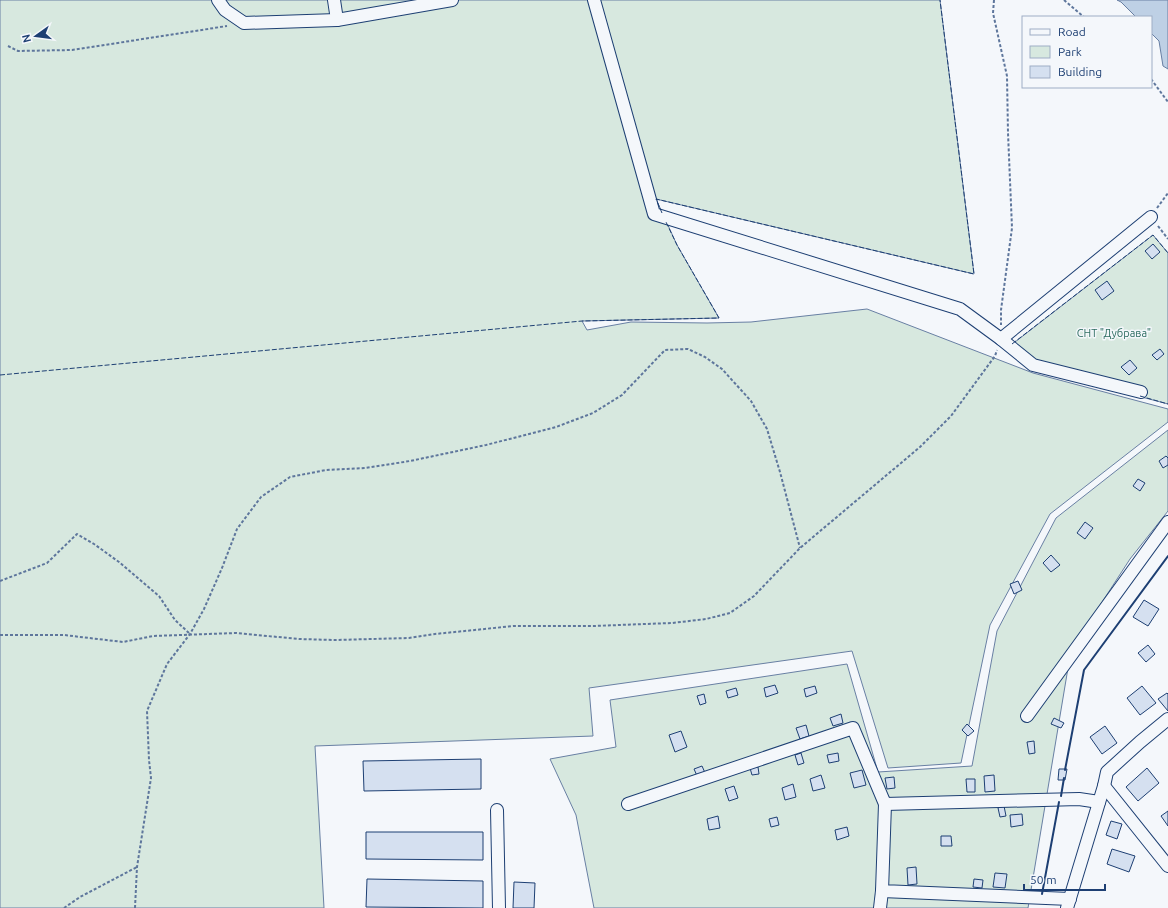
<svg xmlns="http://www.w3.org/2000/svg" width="1168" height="908" viewBox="0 0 1168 908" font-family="Ubuntu,sans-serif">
	<rect width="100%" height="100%" fill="#f4f7fb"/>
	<g fill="#d7e8df" stroke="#687fa3">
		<path d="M0,0H940L974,274L656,199L677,245L719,318L582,321L587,330L631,322L707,323L751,322L867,309L1033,373L1168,409V422L1050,514L990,625L961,763L888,768L852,651L589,688L593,736L315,746L324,908H0Z"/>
		<path d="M1153,235L1168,253V404L1032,368L1006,349Z"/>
		<path d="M1168,430V511L1130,559L1071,650L1028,908H594L576,815L550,759L616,747L610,700L847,664L878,772L972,766L997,631L1056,518Z"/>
	</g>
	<path fill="#bed0e5" stroke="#687fa3" d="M1117,0H1168V69L1163,66L1159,41L1151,33V17H1136L1121,2Z"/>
	<g fill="#d5e0f0" stroke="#1d3f73">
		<path d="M1153,244L1160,252L1152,259L1145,251Z"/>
		<path d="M1107,281L1114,291L1102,300L1095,290Z"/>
		<path d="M1160,349L1164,354L1157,360L1152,355Z"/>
		<path d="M1130,360L1137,368L1129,375L1121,367Z"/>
		<path d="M1166,456L1168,458V465L1163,468L1159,461Z"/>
		<path d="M1138,479L1145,483L1140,491L1133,486Z"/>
		<path d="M1085,522L1093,528L1085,539L1077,533Z"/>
		<path d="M1051,555L1060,565L1051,572L1043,563Z"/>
		<path d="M1018,581L1022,590L1014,594L1010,584Z"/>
		<path d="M1144,600L1159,609L1148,626L1133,617Z"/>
		<path d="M1148,645L1155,654L1146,662L1138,653Z"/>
		<path d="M775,685L778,693L766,697L764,688Z"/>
		<path d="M815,686L817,693L806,697L804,689Z"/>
		<path d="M1142,686L1156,703L1140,715L1127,698Z"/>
		<path d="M736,688L738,695L728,698L726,691Z"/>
		<path d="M1167,693L1168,694V711L1158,699Z"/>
		<path d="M704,694L706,703L700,705L697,696Z"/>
		<path d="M841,714L843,723L833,726L830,718Z"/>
		<path d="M1054,718L1064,723L1061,728L1051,724Z"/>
		<path d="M967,724L974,731L968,736L962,730Z"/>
		<path d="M806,725L809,736L800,739L796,728Z"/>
		<path d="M1105,726L1117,743L1102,754L1090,737Z"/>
		<path d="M681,731L687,747L675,752L669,735Z"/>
		<path d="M1034,741L1035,753L1029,754L1027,742Z"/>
		<path d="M801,753L804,763L798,765L795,755Z"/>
		<path d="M838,753L839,761L829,763L827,755Z"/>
		<path d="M481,759V789L364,791L363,761Z"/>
		<path d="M702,766L706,775L698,778L694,769Z"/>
		<path d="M758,767L759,774L752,775L750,768Z"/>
		<path d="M1147,768L1159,783L1138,801L1126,787Z"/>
		<path d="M1059,769H1067L1065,780H1058Z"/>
		<path d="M862,770L866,785L854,788L850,773Z"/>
		<path d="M821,775L825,788L813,791L810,779Z"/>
		<path d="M994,775L995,791L985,792L984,776Z"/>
		<path d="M894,777L895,788L887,789L885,778Z"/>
		<path d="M966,779H975V792H967Z"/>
		<path d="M793,784L796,797L785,800L782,788Z"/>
		<path d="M734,786L738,798L729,801L725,789Z"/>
		<path d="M1004,806L1006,816L1000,817L998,808Z"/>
		<path d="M1168,811V826L1161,816Z"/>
		<path d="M1022,814L1023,825L1011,827L1010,815Z"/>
		<path d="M718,816L720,828L709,830L707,819Z"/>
		<path d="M777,817L779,825L771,827L769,819Z"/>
		<path d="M1111,821L1122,824L1117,839L1106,835Z"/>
		<path d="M847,827L849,836L837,840L835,830Z"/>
		<path d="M366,832H483V860L366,859Z"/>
		<path d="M941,836H951L952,846H941Z"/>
		<path d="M1112,849L1135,856L1129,872L1107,864Z"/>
		<path d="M916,867L917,884L908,885L907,868Z"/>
		<path d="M995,873L1007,874L1005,888L993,887Z"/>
		<path d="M367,879L483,881V908L366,907Z"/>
		<path d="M974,879L983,880L982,888L973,887Z"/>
		<path d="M514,882L535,883L534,908H513Z"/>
	</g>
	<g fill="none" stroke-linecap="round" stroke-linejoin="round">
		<g stroke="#1d3f73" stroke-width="14">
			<g id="minor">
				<path d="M218,0L225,10L244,23L337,20L452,0"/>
				<path d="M334,0L337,20"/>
				<path d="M594,0L654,214L960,309L1001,339L1033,365L1141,392"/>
				<path d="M1001,339L1151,217"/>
				<path d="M1027,716L1168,522"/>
				<path d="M1104,786L1168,866"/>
				<path d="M628,804L853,728L885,804L1079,799L1099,802"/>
				<path d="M885,804L882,891L1070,899"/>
				<path d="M497,810L499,908"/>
				<path d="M880,908L882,891"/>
				<path d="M1067,908L1104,786L1107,772L1140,742L1168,719"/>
			</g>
		</g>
		<g stroke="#5e769c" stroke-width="2" stroke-dasharray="3 2" stroke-linecap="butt">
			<path d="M994,0L993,13L1007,76L1008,133L1012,228L1001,310V325"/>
			<path d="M1064,0L1084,17"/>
			<path d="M8,46L18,51L72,50L227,26"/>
			<path d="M1151,79L1168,102"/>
			<path d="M1157,208L1168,193"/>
			<path d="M1158,226L1168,239"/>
			<path d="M0,581L47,563L77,534L94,544L119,562L159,596L175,620L190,634"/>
			<path d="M0,635H64L123,642L153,636L236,633L299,639L335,640L409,638L435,634L514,626H593L672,623L706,619L730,613L754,596L800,548L920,447L951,416L995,356L997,350"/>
			<path d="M64,908L80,897L137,867"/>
			<path d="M135,908L137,867L151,778L149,760L147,711L167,664L190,634L204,609L222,568L237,529L261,497L290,477L326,470L365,468L410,461L486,445L556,427L593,413L622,395L665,350L688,349L705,357L722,369L751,401L767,429L780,472L800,548"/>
		</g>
		<use href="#minor" stroke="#f4f7fb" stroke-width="12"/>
		<g stroke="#1d3f73" stroke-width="1" stroke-dasharray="5 2" stroke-linecap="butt">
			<path d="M662,213L656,199L974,274L940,0"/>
			<path d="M1012,344L1153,235L1168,253"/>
			<path d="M0,375L582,321L719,318L677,245L666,222"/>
			<path d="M1140,396L1168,404"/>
		</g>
		<g stroke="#1d3f73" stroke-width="2">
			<path d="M1065,770L1084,670L1168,556"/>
			<path d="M1061,796L1064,778"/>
			<path d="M1042,894L1059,802"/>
		</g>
	</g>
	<g text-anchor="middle" stroke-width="3" stroke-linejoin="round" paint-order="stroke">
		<g font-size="11" fill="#2c6c60" stroke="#f4f7fb">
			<text x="1114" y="337">СНТ "Дубрава"</text>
		</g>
	</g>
	<rect x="1022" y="16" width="130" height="72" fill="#f4f7fb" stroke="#9eadc5"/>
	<rect x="1030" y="29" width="20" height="6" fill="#f4f7fb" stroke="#9eadc5"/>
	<text x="1058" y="36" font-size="12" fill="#1d3f73">Road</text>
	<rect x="1030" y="46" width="20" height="12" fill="#d7e8df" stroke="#9eadc5"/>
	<text x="1058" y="56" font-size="12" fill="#1d3f73">Park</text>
	<rect x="1030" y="66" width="20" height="12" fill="#d5e0f0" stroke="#9eadc5"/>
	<text x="1058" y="76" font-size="12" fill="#1d3f73">Building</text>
	<g transform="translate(36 36) rotate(256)" stroke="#f4f7fb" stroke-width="3" paint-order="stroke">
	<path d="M0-3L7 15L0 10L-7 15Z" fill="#1d3f73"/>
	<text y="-6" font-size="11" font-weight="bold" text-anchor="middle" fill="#1d3f73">N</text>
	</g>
	<path d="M1024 884v6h81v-6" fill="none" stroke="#1d3f73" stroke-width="2"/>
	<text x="1030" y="884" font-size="12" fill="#1d3f73" stroke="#f4f7fb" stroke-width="3" paint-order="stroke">50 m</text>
</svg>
